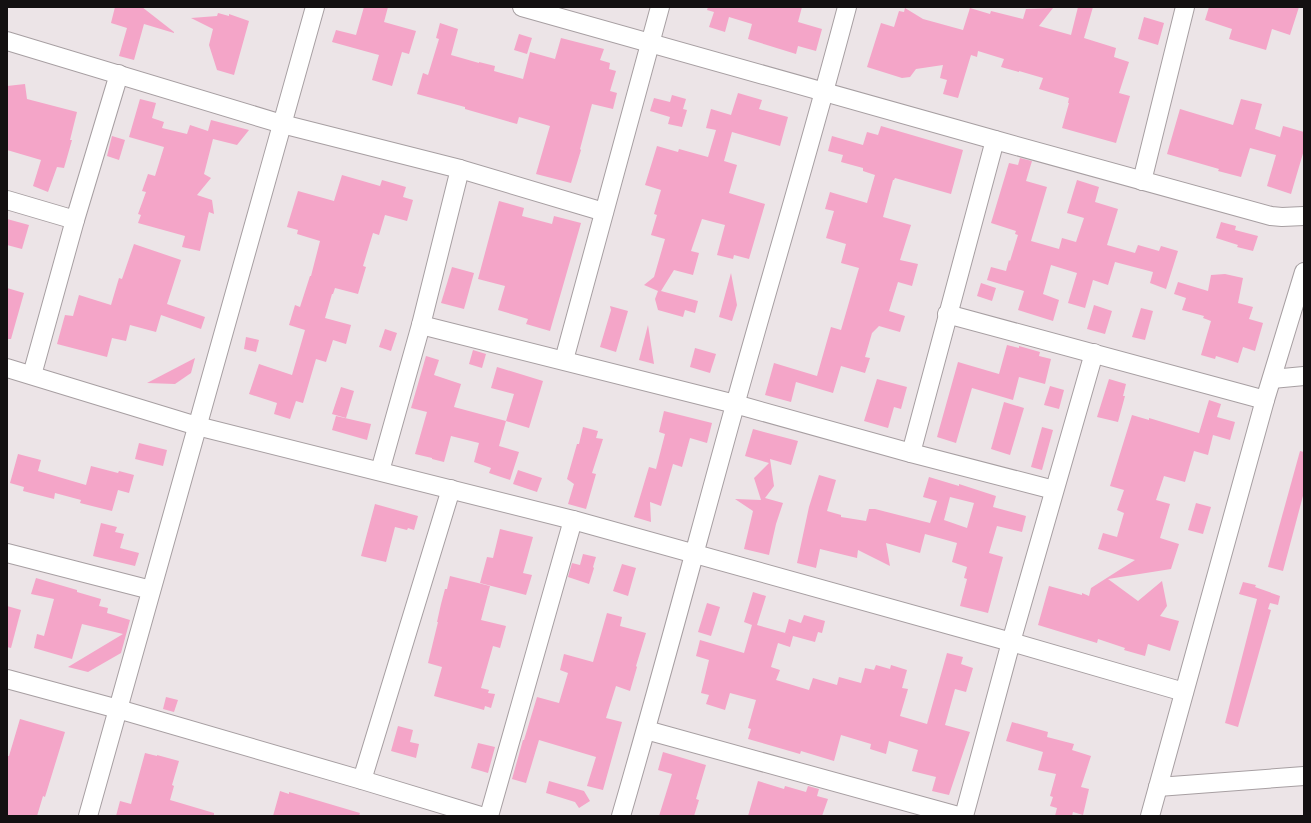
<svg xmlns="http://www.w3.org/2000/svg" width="1311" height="823" viewBox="0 0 1311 823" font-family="'Golos Text',sans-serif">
	<rect width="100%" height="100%" fill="#ece4e7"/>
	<g fill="#f4a5c8" fill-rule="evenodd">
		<path d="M115,7H142L174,32V33L144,24L134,60L119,56L127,28L111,23Z"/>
		<path d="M364,7H388L384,22L416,31L409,54L402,52L392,86L372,80L379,55L332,42L336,30L356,35Z"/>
		<path d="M708,7H802L798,22L822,29L816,51L798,46L796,54L748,39L752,24L729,17L725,32L709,27L714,12L707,10Z"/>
		<path d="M1078,7H1093L1084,38L1116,48L1114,57L1129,62L1119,93L1130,96L1116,143L1062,128L1069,103H1068L1069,98L1039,89L1043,78L1019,71V72L1001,67L1004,59L978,51L977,57L971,55L958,98L943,94L947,80L940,78L943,65L916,69L910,77L902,78L867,67L881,23L894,27L899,11L904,12L905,8L923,19L963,30L970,8L990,14L991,11L1023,19L1026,9L1053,8L1039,26L1071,35Z"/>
		<path d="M1209,7H1299L1290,35L1272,29L1266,50L1229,39L1232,29L1205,20Z"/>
		<path d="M218,13L229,16V14L249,21L234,75L217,70L209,45L213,29L191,18L217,16Z"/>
		<path d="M1144,17L1164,23L1158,45L1138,39Z"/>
		<path d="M440,23L458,29L451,55L479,63V62L495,66L494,71L523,79L530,52L555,59L561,38L604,49L600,60L610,63L609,69L616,71L610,91L617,93L613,109L592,104L580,149L581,150L571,183L536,174L550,126L519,117L517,124L465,109V107L417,94L423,73L428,75L439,39L436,38Z"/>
		<path d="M519,34L532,38L527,54L514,50Z"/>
		<path d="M25,84L27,99L77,112L70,140H72L64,168L57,167L48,192L33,186L41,160L7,150V86Z"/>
		<path d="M738,93L762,100L759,109L788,117L780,146L732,132L724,161L737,165L729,193L765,204L749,259L734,255L733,259L717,255L725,225L702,219L691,251L699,253L693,275L674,270L661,291L698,301L695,313L685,310L683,317L658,310L655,299L658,291L644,285L654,277L665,239L651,235L657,215L654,214L661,190L645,185L657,146L678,152L679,149L708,157L716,130L706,128L711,109L731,115Z"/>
		<path d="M672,95L686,99L683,109L687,110L682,127L668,124L670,117L650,111L654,98L670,102Z"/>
		<path d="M140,99L156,103L152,118L164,122L162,128L187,134L190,125L208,131L211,120L249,130L237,145L213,139L204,174L211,178L197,195L212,200L214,214L209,212L200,251L182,247L185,236L138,223L141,215L138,214L146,192L142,191L148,174L155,176L164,147L129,137Z"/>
		<path d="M1241,99L1262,104L1255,129L1280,137L1283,126L1304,132V150L1291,194L1267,186L1276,155L1250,148L1241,177L1218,171L1219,169L1167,154L1180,109L1233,125Z"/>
		<path d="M881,126L963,150L951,194L895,178L894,180H893L883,217L911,225L900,260L918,264L912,286L898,282L889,311L905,316L900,332L879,326L872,333L865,357L870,358L865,373L841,366L833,393L796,382L791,402L765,395L774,363L817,376L831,327L841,330L859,268L841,263L846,244L826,238L834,211L825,209L830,192L867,203L875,175L863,171V168L841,162L843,155L828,151L832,136L863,145L867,132L878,135Z"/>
		<path d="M112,136L125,140L119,160L107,156Z"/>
		<path d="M1020,158L1032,161L1026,181L1047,187L1031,241L1059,249L1062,238L1076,242L1084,218L1067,213L1077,180L1099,187L1095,202L1118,209L1107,245L1135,253L1138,245L1159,251L1161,246L1178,251L1166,289L1150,283L1153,272L1115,262L1108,285L1093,280L1085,308L1068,303L1077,273L1051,265L1043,294L1059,300L1053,321L1018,310L1024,291L987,280L991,267L1006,271L1009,260L1010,261L1018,235L1015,234L1016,231L991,223L1009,163L1018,165Z"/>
		<path d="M342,175L380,186L382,180L406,187L403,197L413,200L407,221L385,215L379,235L373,233L363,266L366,267L358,294L335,288L333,294H332L325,318L351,325L346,344L333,340L326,362L316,359L303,403L296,401L290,419L274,414L277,403L249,394L259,364L292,375L305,330L289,325L295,305L300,307L310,276H311L320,241L297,234L298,230L287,227L298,191L334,201Z"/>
		<path d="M499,201L524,208L522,216L552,224L554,216L581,223L550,331L526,324L528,319L498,310L505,286L478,279Z"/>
		<path d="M7,219L29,225L22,249L7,245Z"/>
		<path d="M1221,222L1236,226L1235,230L1258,236L1253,251L1237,247L1238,245L1216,238Z"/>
		<path d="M134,244L181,260L167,304L205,317L201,329L161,315L156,332L130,325L126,341L112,338L107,357L57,344L65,315L73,316L79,295L111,305L119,278L122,279Z"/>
		<path d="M452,267L474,273L464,309L441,303Z"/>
		<path d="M731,273L737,305L732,321L719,317Z"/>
		<path d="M1225,274L1243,278L1238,303L1253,307L1249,319L1263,323L1255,351L1243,347L1238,363L1216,356L1215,359L1201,355L1211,321L1203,318L1204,316L1182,310L1186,298L1174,294L1178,282L1208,291L1211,275Z"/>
		<path d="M981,283L996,288L992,301L977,296Z"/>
		<path d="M7,288L24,293L11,339H7Z"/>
		<path d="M1094,305L1112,311L1105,334L1087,329Z"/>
		<path d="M610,306L628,311L616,352L600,347L611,310Z"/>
		<path d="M1141,308L1153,311L1145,340L1132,337Z"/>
		<path d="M648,325L654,364L639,360Z"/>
		<path d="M385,329L397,333L391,351L379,347Z"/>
		<path d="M246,337L259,340L256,352L244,349Z"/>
		<path d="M1007,345L1019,348V346L1040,352L1039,356L1051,359L1045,384L1019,377L1013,400L972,388L956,443L937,437L958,362L999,374Z"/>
		<path d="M695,348L716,354L710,373L690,367Z"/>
		<path d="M473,350L486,354L482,368L469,364Z"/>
		<path d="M426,356L439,360L434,375L461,384L454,407L506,421L499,446L519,452L510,480L489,473L491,468L474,462L479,443L451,436L444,462L432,459V458L415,454L427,412L411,408Z"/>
		<path d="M195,358L191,373L175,384L147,383Z"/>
		<path d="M497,367L543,381L529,428L506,421L514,394L491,388Z"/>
		<path d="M877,379L907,387L901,409L894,407L888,428L864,421Z"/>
		<path d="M1109,379L1126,384L1123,396H1125L1118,422L1097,417Z"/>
		<path d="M1050,386L1064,390L1059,409L1044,405Z"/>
		<path d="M341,387L354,391L346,418L332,414Z"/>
		<path d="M1209,400L1221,404L1217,417L1235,422L1230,440L1213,435L1208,455L1194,451L1185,482L1164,476L1156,500L1170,504L1160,538L1179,544L1171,569L1108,579L1138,601L1162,581L1167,606L1160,616L1179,621L1170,651L1148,644L1145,656L1124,650L1125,648L1098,639L1097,643L1038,625L1049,586L1082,595V593L1089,596L1091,588L1135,560L1098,549L1103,533L1117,537L1124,513L1117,510L1124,490L1110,486L1132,415L1149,420V418L1199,433Z"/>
		<path d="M1004,402L1024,408L1010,455L991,449Z"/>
		<path d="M664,411L712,423L707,443L690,438L682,467L673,464L661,506L650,502L651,522L634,517L649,467L656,469L665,434L659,432Z"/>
		<path d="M336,416L371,424L367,440L332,430Z"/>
		<path d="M583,427L598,431L596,438L603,439L592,473L596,474L586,509L568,504L574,484L567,479L577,444H579Z"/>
		<path d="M1042,427L1053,430L1042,470L1031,467Z"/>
		<path d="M753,429L798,441L791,465L770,459L774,486L765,498L783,503L776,524L769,555L744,549L753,511L735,499L761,500L754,478L769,463L745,456Z"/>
		<path d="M139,443L167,450L163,466L135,459Z"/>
		<path d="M1300,451L1304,452V492L1283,571L1268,567Z"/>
		<path d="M18,454L41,460L38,471L86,485L91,466L118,473L119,471L134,475L129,493L118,490L112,511L80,503L81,500L55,493L54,499L23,491L24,487L10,483Z"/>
		<path d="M518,470L542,478L537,492L513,484Z"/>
		<path d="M819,475L836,480L827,511L841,515V517L866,521L869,509H875L930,523L937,501L923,497L929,477L959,486V484L996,496L993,507L1026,516L1022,532L997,526L989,553L1003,557L988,613L960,606L967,579L964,578L967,567L952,562L957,543L925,534L920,553L886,543L890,566L858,550L857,558L820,549L816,568L797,563L809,507ZM950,497L974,503L967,528L944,520Z"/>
		<path d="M1196,503L1211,507L1203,534L1188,530Z"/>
		<path d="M375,504L418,516L414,530L408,528L407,530L395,527L386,562L361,556Z"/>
		<path d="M101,523L117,527L115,532L124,534L120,548L139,553L135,566L93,556Z"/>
		<path d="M500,529L533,537L523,573L532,575L526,595L480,583L487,557L493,558Z"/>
		<path d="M583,554L596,557L593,567L594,568L589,584L568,577L572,563L580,565Z"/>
		<path d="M622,564L636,568L628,596L613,591Z"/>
		<path d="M450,576L490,586L481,620L506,626L500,648L493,646L481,688L489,690L488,693L495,694L491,708L485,706L484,710L434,696L442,667L428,663L438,622H437L441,604L445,589H447Z"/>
		<path d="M36,578L77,590V592L101,599L99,606L108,608L107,613L130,620L121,653L88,672L68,667L123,634L82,624L72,659L34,648L37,634L44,636L54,599L31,594Z"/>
		<path d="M1243,582L1256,585L1255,587L1280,596L1278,605L1270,603L1268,609L1271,610L1238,727L1225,723L1257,599L1239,594Z"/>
		<path d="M753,592L766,596L757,625L789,634L785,633L789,619L801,623L804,615L825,621L822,633L818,632L815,642L793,636L790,647L778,643L771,667L780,670L776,680L809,690L813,678L837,685L839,677L861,683L865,668L874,670L876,665L890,669L891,665L907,670L902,688L908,689L900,716L927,724L947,653L963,657L961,664L973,668L966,692L955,689L945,725L970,732L949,795L932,791L936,777L912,771L918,750L889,741L886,754L870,749L871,744L841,735L834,761L801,751L800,754L748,739L751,729L748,728L756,700L730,693L725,710L706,704L709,695L701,693L709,660L696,656L700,640L744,653L752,625L744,622Z"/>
		<path d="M707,603L720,607L711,636L698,632Z"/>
		<path d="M7,606L21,610L11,648L7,647Z"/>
		<path d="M607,613L622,617L620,626L646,633L636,666L637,667L630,691L616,686L606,718L622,722L603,790L587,786L596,757L539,740L526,783L512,779L523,740H524L537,697L559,703L568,673L560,670L564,654L593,662Z"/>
		<path d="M166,697L178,700L174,712L163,709Z"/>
		<path d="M20,719L65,732L45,797L43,796L37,816H7V756H9Z"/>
		<path d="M1012,722L1048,732L1047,737L1074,744L1072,750L1091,756L1081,787L1089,789L1083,815L1073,812L1072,816H1055L1057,808L1050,806L1053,797L1050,796L1056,774L1038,770L1043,752L1006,741Z"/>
		<path d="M398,726L413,730L410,742L419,744L416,758L391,751Z"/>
		<path d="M478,743L495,747L488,773L471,768Z"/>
		<path d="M663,752L706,765L696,799L699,800L694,816H659L672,774L658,770Z"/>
		<path d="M145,753L157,756V755L179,761L172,785L174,786L170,800L214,813V816H116L120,801L131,804Z"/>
		<path d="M549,781L584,791L590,801L579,808L575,802L546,793Z"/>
		<path d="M758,781L784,789L785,786L806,792L808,786L819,789L817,796L828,799L822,816H748Z"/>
		<path d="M280,791L289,794V792L360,813L359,816H273Z"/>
	</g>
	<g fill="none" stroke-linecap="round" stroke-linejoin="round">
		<g stroke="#a79fa2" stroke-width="20">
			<g id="minor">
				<path d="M522,7L995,140L1271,216L1282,217L1304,216"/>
				<path d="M7,41L282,124L460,169L604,212"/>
				<path d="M1142,181L1185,7"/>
				<path d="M7,200L75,220"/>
				<path d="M947,314L1265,400"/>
				<path d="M421,325L735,404L911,453L1054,490"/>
				<path d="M564,360L660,7"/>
				<path d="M7,368L197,426L573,520L1011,642L1184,692"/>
				<path d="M32,375L75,220L119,74"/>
				<path d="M1272,379L1304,376"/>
				<path d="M911,453L995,140"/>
				<path d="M380,471L421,325L460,169"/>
				<path d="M7,553L151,590"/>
				<path d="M7,679L118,709L362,780L481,816"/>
				<path d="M646,730L958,816"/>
				<path d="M362,780L451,489"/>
				<path d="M1158,787L1304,776"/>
				<path d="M88,816L315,7"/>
				<path d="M489,816L573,520"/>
				<path d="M621,816C661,679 697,542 735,405C772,272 812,140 847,7"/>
				<path d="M964,816L1011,642L1094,353"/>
				<path d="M1150,816L1265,400L1304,272"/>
			</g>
		</g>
		<use href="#minor" stroke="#fff" stroke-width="18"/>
	</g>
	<rect width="1311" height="823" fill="none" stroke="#131011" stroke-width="16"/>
</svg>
